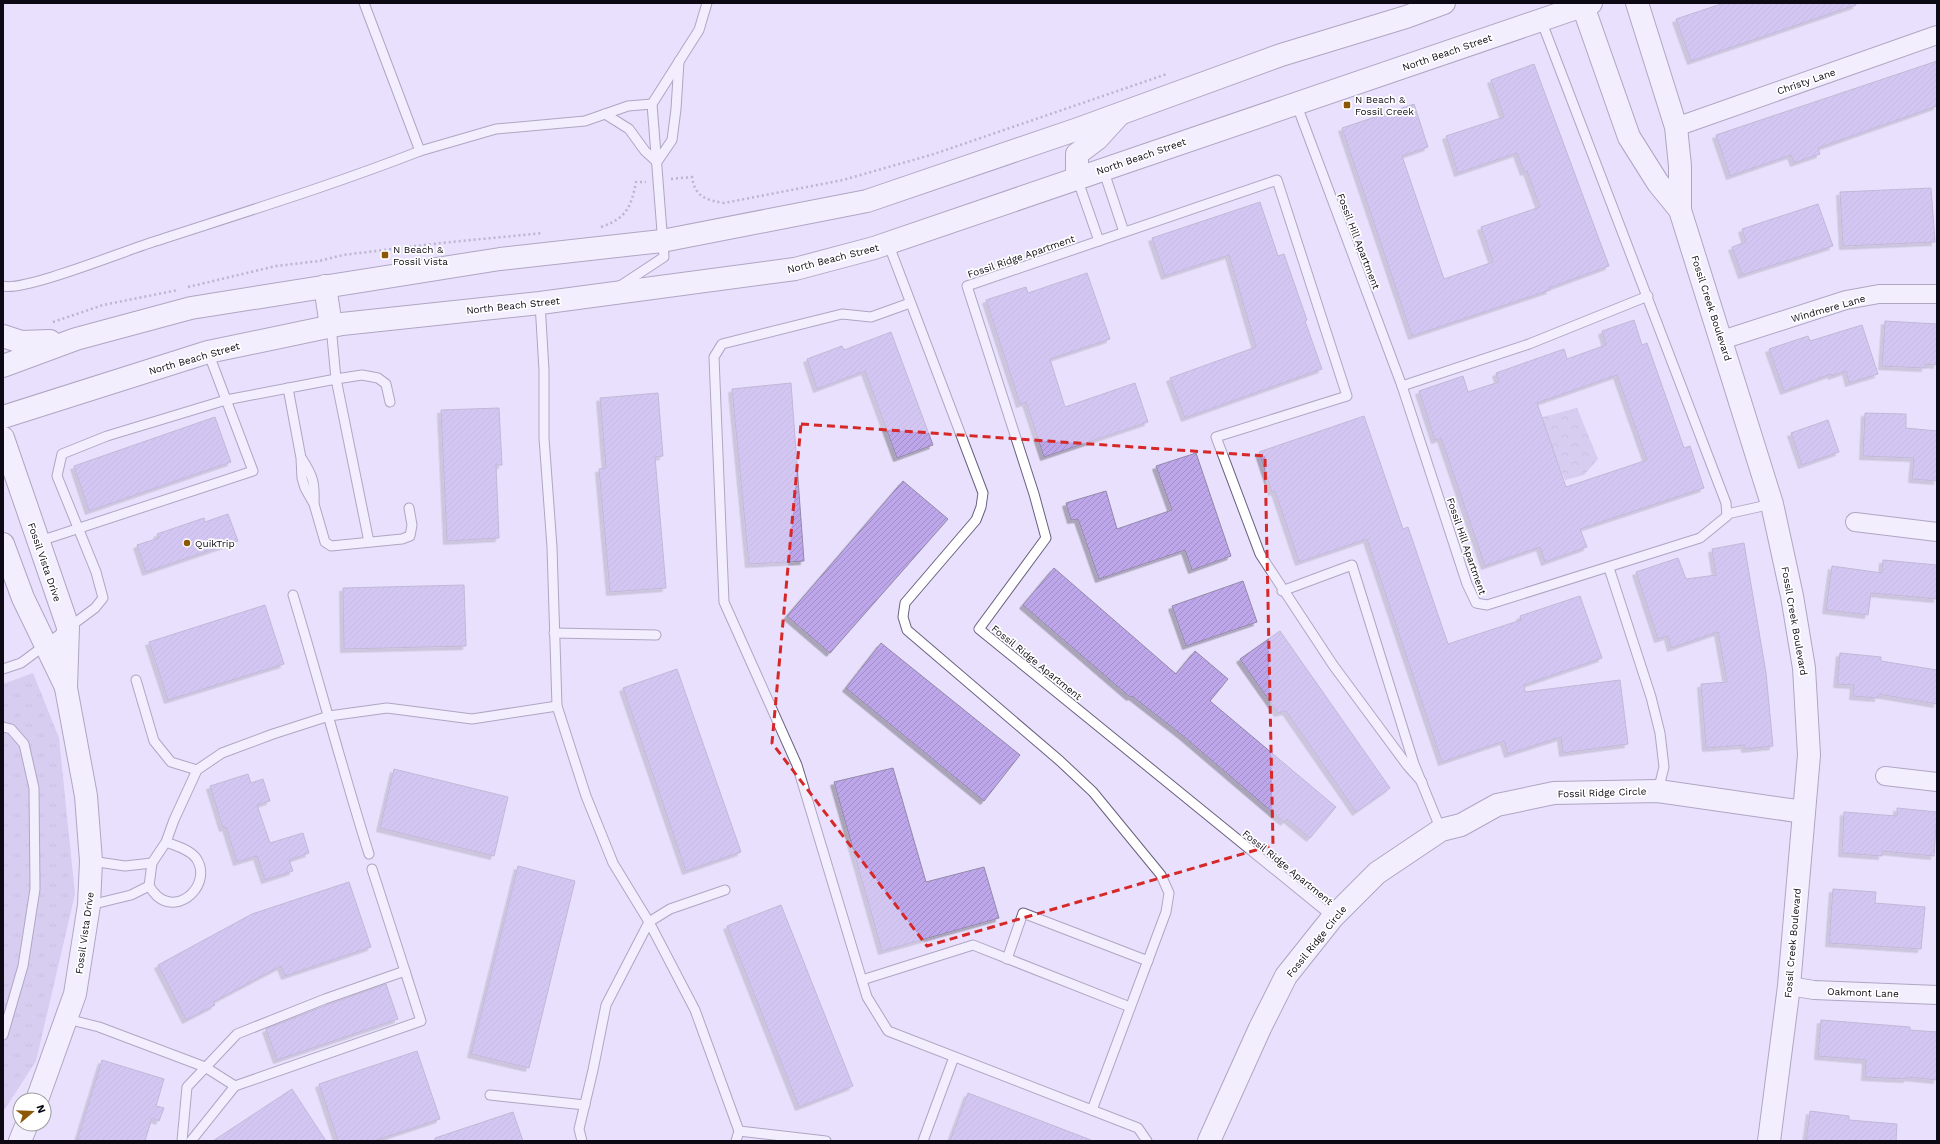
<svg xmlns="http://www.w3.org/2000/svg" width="1940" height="1144" viewBox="0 0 1940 1144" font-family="'Work Sans',sans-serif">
	<defs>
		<pattern id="grass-tufts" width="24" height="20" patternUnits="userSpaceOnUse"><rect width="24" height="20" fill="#c4b5e3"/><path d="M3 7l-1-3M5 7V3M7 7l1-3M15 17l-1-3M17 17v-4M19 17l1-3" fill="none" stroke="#a79ac2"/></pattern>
		<pattern id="forest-crowns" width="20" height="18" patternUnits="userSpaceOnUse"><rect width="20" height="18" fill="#c4b5e3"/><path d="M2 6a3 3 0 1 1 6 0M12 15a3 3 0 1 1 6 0" fill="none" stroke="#a79ac2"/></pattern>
		<pattern id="building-hatch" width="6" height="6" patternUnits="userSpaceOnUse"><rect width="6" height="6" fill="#bda6e9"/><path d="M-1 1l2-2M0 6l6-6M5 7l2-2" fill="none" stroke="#a18ec7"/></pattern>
		<filter id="shadow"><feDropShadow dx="-3.5" dy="3.5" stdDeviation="0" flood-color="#0004"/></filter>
	</defs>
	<rect width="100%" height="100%" fill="#e8e0fc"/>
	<path fill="url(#grass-tufts)" d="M33,673L59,738L75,894L36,1061L3,1112V684Z"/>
	<path fill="url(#forest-crowns)" d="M1577,408L1598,459L1584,475L1565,480L1539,418Z"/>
	<g fill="url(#building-hatch)" stroke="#9389a9" fill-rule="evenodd" filter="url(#shadow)">
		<path d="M1724,3H1856V5L1691,61L1676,19Z"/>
		<path d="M1937,61V106L1818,148L1820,154L1794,163L1791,155L1730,176L1716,135Z"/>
		<path d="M1534,64L1609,266L1549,288L1550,290L1412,336L1342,128L1414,104L1428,147L1402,156L1444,279L1493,262L1481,227L1540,207L1527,171L1524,172L1517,153L1458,173L1446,136L1504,117L1491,80Z"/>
		<path d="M1931,188L1935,242L1843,246L1840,192Z"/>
		<path d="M1260,202L1278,256L1284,254L1307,320L1305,321L1322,369L1185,418L1170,378L1256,347L1229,255L1165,276L1152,238Z"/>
		<path d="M1818,204L1833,246L1742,275L1732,247L1746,242L1742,229Z"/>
		<path d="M1087,273L1110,339L1050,359L1065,407L1135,383L1148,422L1044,457L1026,402L1020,404L986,300L1026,287L1028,293Z"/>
		<path d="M1634,320L1642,345L1647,343L1684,448L1690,446L1704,488L1580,529L1587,547L1545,562L1540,547L1485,566L1441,438L1435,440L1419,391L1463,376L1468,392L1499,382L1496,373L1564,349L1567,359L1606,345L1602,331ZM1617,375L1647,460L1566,487L1537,403Z"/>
		<path d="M1885,321L1937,324V365L1925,364V368L1882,366Z"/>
		<path d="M1862,325L1878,374L1849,383L1846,371L1832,376L1831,374L1784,391L1769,349L1808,336L1810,341Z"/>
		<path d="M891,332L933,445L897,458L865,371L817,389L807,359L842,346L844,350Z"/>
		<path d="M791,383L804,561L749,564L732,389Z"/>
		<path d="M658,393L663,456L655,457L666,588L610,592L599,469L606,468L600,398Z"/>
		<path d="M499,408L502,465H496L499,538L447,541L441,410Z"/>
		<path d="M1865,413L1906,414V428L1937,431V481L1912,479L1914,458L1863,456Z"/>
		<path d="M1364,416L1403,529L1408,527L1448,644L1521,620L1520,616L1580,596L1602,658L1524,685L1525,692L1620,680L1628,744L1563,753L1561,737L1508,754L1504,741L1442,762L1367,539L1299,562L1275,491L1272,492L1259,452Z"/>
		<path d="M215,417L231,462L89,511L74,466Z"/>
		<path d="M1828,420L1839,452L1802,465L1791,433Z"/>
		<path d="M1196,453L1231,556L1192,570L1185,550L1099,579L1078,519L1071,520L1066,503L1106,491L1117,529L1172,510L1156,466Z"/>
		<path d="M903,481L948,519L830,653L787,616Z"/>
		<path d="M228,514L238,541L146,572L137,545L159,538L157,534L204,518L205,522Z"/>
		<path d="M1744,543L1766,673L1773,746L1745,749V745L1706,748L1701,684L1727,682L1718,632L1671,648L1668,636L1658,639L1636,572L1678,558L1686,579L1716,575L1712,549Z"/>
		<path d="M1883,560L1937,565V599L1871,593L1868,615L1826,610L1832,566L1882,573Z"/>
		<path d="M1054,568L1176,674L1195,651L1228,679L1210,701L1336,807L1310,838L1287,819L1284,822L1182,735L1132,696L1130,697L1023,605Z"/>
		<path d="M1243,581L1257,622L1186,646L1172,606Z"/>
		<path d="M464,585L466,646L344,649L343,588Z"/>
		<path d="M265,605L284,664L168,700L149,642Z"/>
		<path d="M1280,631L1390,788L1356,812L1286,711L1278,713L1240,659Z"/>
		<path d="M881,643L1020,755L984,801L846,688Z"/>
		<path d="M1840,653L1881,657V661L1937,670V704L1878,694V698L1853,696L1854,685L1837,684Z"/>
		<path d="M677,669L741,852L686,871L623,688Z"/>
		<path d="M893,768L926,882L984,867L999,918L882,951L834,782Z"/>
		<path d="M394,769L508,797L494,856L380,828Z"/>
		<path d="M248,774L251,783L263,779L270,801L257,805L270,843L303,833L309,853L289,860L293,871L265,880L257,856L237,862L226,827L223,828L210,786Z"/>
		<path d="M1897,808L1937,812L1934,856L1882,851V856L1842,853L1844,812L1897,816Z"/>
		<path d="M518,866L575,881L529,1068L471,1054Z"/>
		<path d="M349,882L371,947L285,976L281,966L213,1002L215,1005L186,1020L158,965L252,914Z"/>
		<path d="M1833,889L1876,892L1875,903L1925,907L1921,949L1829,943Z"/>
		<path d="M781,905L853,1086L799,1107L727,926Z"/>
		<path d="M386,984L398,1019L277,1060L266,1029L327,1005Z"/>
		<path d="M1821,1020L1910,1027V1030L1937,1032V1080L1907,1077V1079L1865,1077L1866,1060L1818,1056Z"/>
		<path d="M417,1051L440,1119L374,1141H338L319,1084Z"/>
		<path d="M102,1060L164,1079L156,1106L164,1108L159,1121L152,1118L145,1141H77Z"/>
		<path d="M292,1089L326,1141H213Z"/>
		<path d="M968,1093L1091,1140V1141H950Z"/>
		<path d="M1810,1111L1849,1116V1120L1897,1124L1896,1141H1806Z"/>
		<path d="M513,1112L523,1141H435V1138Z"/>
	</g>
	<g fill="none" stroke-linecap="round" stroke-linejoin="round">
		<g stroke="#6a607f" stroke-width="11">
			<g id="lane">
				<path d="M364,3L420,151L496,129L585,121L628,106L652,104"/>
				<path d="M1296,103L1402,386L1467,584L1476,603L1487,605L1700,538L1727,516L1726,503L1541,20"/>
				<path d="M605,114L629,129L645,151L657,162L672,140L676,109L679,61"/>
				<path d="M1103,169L1124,232"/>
				<path d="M1077,178L1099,241"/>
				<path d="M888,243L983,493L981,507L976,520L905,603L903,617L907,630L1060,761L1093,792L1161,875L1169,893L1166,912L1092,1110"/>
				<path d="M3,286C24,292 129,249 156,241C245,212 333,185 420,151"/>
				<path d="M620,286L664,257L652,104L699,30L707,3"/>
				<path d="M540,303L544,370V438L552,547L557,706L586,796L613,863L649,922L695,1010L739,1131L736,1141"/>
				<path d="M910,303L871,317L842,314L722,344L714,357L724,602L797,765L867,997L888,1031L1138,1128L1147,1141"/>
				<path d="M331,326L336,379L369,542"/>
				<path d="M1402,386L1529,344L1648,296"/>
				<path d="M288,388L301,458L302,478L305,488L314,504L325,542L331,546L402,539L410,536L412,525L409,508"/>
				<path d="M302,459C313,476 315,483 314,503"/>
				<path d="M1727,514L1772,504"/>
				<path d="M37,542L253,471L208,352"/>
				<path d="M1609,568L1651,697L1660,733L1664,767L1658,791"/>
				<path d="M1282,591L1352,565L1414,764L1441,830"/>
				<path d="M293,595C319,681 342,768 369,854"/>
				<path d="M554,633L656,635"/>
				<path d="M3,669L21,663L95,608L103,598L96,572L57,476L62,454L107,436L226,400L336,379L362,375L378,378L386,384L390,402"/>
				<path d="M136,680L154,741L171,762L197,770"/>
				<path d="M3,727L11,729L24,744L34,788L35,889L23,966L3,1035"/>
				<path d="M166,842C176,846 189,849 196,858C213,883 180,916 157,896C154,893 151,889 149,886L152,863L166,842L174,820L197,770L222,753L273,734L329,716L387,708L472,719L557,706"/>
				<path d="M91,861L125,866L152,863"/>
				<path d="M90,905L131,895L149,886"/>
				<path d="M1333,917L979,629L1046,538L1034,494L967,286L1277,180L1347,396L1216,437L1260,554L1333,665L1407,765L1422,782"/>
				<path d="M1007,959L1023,913L1148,961"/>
				<path d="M862,980L973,945L1130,1007"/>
				<path d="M67,1019L99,1027L205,1067L235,1086"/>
				<path d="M490,1095L585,1105"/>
				<path d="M739,1131L826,1141"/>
				<path d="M182,1141L187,1087L237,1034L325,999L405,971L372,869"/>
				<path d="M191,1141L235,1086L421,1021L405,971"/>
				<path d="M582,1141L579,1129L593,1070L606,1005L649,922L670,909L725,890"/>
				<path d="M923,1141L954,1057"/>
			</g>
		</g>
		<g stroke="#6a607f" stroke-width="20">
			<g id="street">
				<path d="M1676,127L1937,35"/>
				<path d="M1722,340L1846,300L1879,294H1937"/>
				<path d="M1855,522L1937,532"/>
				<path d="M1885,776L1937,782"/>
				<path d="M1789,986L1814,990L1937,995"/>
			</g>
		</g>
		<g stroke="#6a607f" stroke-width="24">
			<g id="secondary">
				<path d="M1582,3L1629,137L1658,183L1680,210"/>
				<path d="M1637,3L1676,127L1680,166V210L1772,504L1792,596L1804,668L1809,755L1789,986L1769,1141"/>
				<path d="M1077,178V154L1097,139L1118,116"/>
				<path d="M325,286L331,326"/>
				<path d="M3,336L21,342L50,341"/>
				<path d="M3,366L76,339L191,308L500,259L662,241L867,201L1078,129L1281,55L1406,17L1444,3"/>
				<path d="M3,417L208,352L342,324L540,303L795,269L874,248L1591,3"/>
				<path d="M3,438L68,627L66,688L86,796L91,861L89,905L75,994L37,1100"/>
				<path d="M3,544L23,598L65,685"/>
				<path d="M20,1141L27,1124"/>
				<path d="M1209,1141L1260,1028L1286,976L1333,917L1377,873L1441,830L1461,825L1497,805L1554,793L1658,791L1804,812"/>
			</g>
		</g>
		<g stroke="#868094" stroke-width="2.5" stroke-dasharray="2 3" stroke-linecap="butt">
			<path d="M671,179L692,177C695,197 706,200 724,203L843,180L934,154L1167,74"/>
			<path d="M601,227C627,218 631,207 636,182H646"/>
			<path d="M188,287L276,266L319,261L343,255L441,243L543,233"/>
			<path d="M53,322L103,305L178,290"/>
		</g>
		<use href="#lane" stroke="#fff" stroke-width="9"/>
		<use href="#street" stroke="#fff" stroke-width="18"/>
		<use href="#secondary" stroke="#fff" stroke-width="22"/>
	</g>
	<path d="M0 0H1940V1144H0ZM801,424L1265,456L1273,845L927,946L772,743Z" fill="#e8e0fc" fill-opacity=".55" fill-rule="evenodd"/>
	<path fill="none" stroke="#d62828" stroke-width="3" stroke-dasharray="8 5" stroke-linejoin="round" d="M801,424L1265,456L1273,845L927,946L772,743Z"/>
	<g fill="#8c5806" stroke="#fff" stroke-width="1.5">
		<rect x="1343" y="101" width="8" height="8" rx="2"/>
		<rect x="381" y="251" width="8" height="8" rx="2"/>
		<circle cx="187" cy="543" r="4"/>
	</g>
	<g text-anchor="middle" stroke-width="3.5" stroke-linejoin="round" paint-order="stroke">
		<g font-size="10" fill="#0d0914" stroke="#fff">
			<text transform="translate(1447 52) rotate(-19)" y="4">North Beach Street</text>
			<text transform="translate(1806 81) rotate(-19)" y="4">Christy Lane</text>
			<text transform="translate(1141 156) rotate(-19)" y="4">North Beach Street</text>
			<text transform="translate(1359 241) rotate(69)" y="4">Fossil Hill Apartment</text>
			<text transform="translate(1021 256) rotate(-19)" y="4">Fossil Ridge Apartment</text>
			<text transform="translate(833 258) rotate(-14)" y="4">North Beach Street</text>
			<text transform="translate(513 305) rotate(-6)" y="4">North Beach Street</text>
			<text transform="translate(1712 308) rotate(72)" y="4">Fossil Creek Boulevard</text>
			<text transform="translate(1828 308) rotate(-16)" y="4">Windmere Lane</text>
			<text transform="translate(194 358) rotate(-16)" y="4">North Beach Street</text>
			<text transform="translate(1467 546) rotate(71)" y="4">Fossil Hill Apartment</text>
			<text transform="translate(45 562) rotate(71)" y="4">Fossil Vista Drive</text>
			<text transform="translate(1795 621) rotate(80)" y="4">Fossil Creek Boulevard</text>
			<text transform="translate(1037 662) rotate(39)" y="4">Fossil Ridge Apartment</text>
			<text transform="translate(1602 792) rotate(-2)" y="4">Fossil Ridge Circle</text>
			<text transform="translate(1288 867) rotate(39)" y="4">Fossil Ridge Apartment</text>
			<text transform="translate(84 933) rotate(-82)" y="4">Fossil Vista Drive</text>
			<text transform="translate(1316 941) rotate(-51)" y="4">Fossil Ridge Circle</text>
			<text transform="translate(1792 943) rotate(-85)" y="4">Fossil Creek Boulevard</text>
			<text transform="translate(1863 992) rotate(2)" y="4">Oakmont Lane</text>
		</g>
		<g font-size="10" fill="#0d0914" stroke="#fff" text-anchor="start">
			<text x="1355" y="103">N Beach &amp;<tspan x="1355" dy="12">Fossil Creek</tspan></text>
			<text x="393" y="253">N Beach &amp;<tspan x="393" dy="12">Fossil Vista</tspan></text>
			<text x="195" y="547">QuikTrip</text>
		</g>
	</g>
	<rect width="1940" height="1144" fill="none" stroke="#0d0914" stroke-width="8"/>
	<g transform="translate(32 1112) rotate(71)"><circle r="19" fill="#ffffff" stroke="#9e9da1"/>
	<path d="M0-3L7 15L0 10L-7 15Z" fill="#8c5806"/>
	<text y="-6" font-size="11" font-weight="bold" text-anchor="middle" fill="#0d0914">N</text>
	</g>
</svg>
